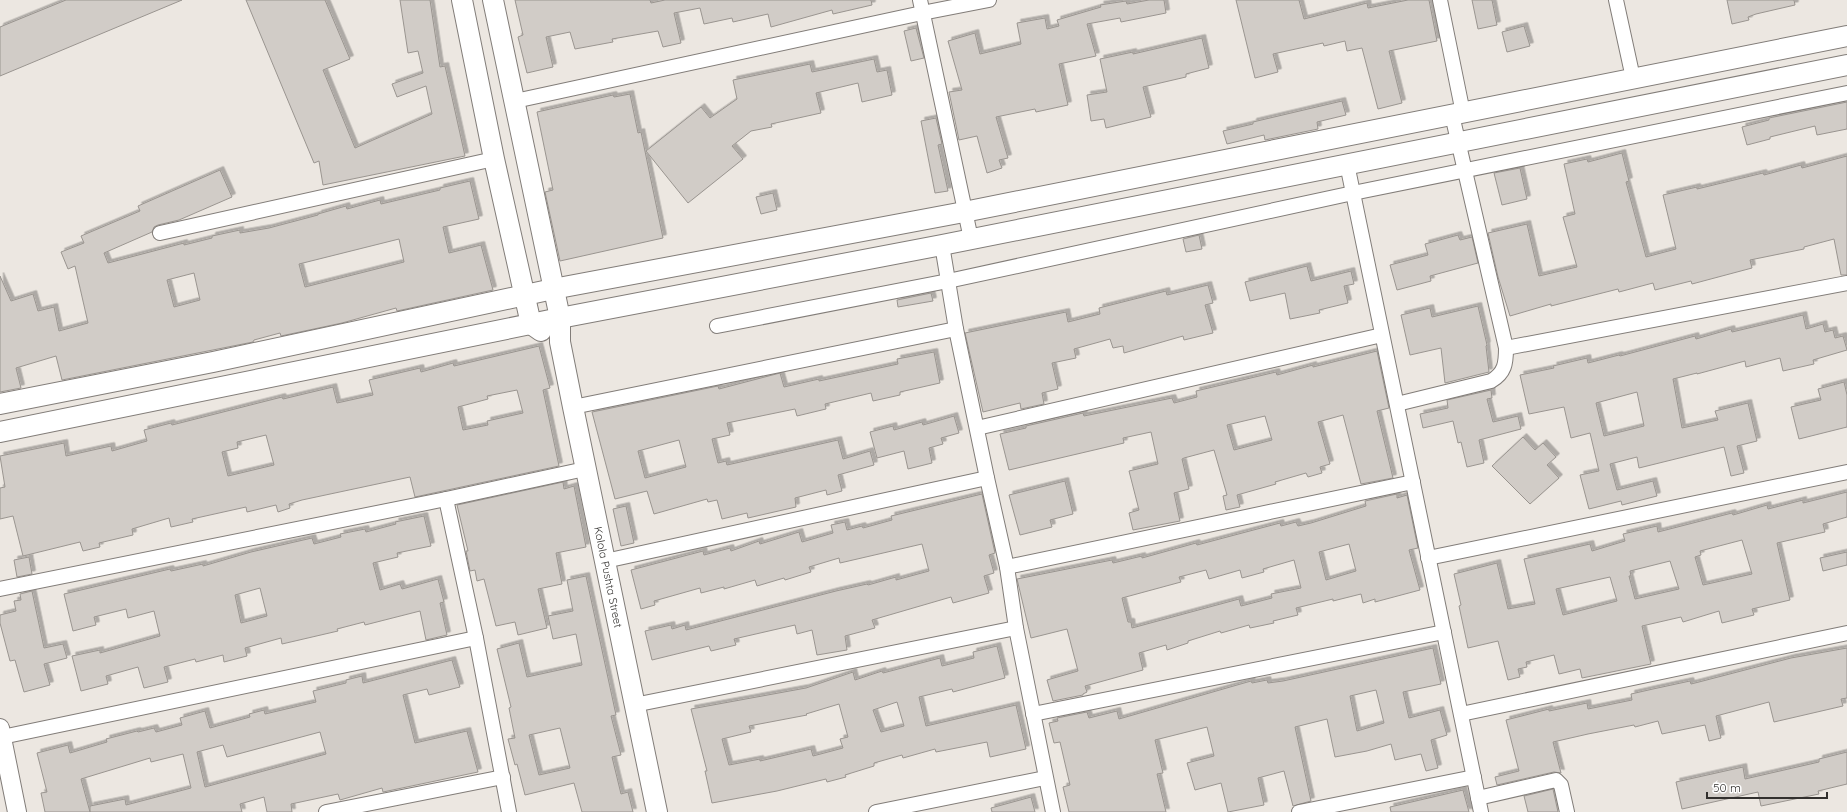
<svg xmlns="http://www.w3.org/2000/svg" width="1847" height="812" viewBox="0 0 1847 812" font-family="Quicksand,sans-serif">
	<defs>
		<filter id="shadow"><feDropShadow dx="3.5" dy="-3.5" stdDeviation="0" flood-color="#0004"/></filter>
	</defs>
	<rect width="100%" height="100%" fill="#ece7e1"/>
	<g fill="#d1ccc7" stroke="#9a9590" fill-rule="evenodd" filter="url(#shadow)">
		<path d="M66,0H182L0,76V27Z"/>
		<path d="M246,0H325L350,59L323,70L355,148L432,114L426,86L397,97L392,84L423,73L418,51L408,53L400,0H430L440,67L445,66L465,156L323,185L319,161L314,163Z"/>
		<path d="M515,0H650L651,3L665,0H871L872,5L833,14L832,10L771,27L768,14L733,22L732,18L704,24L700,8L674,13L681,43L663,47L658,31L612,39L613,42L575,49L570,32L546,37L553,67L527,73L518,37L523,35Z"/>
		<path d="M1149,0H1164L1166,13L1121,22L1120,18L1087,24L1096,56L1059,64L1068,105L1036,112L1035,109L996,117L1008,158L999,160L1002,168L987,173L977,136L959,140L949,92L962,90L948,41L975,33L980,54L1021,44L1017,23L1045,18L1047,29L1059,26L1057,20L1101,7L1100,5L1126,1L1127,4Z"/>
		<path d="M1236,0H1299L1304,19L1367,3L1368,8L1408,0H1429L1437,41L1389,51L1402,103L1378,109L1362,48L1347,51L1345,41L1324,46L1323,43L1273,54L1278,72L1255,78Z"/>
		<path d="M1472,0H1492L1497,25L1478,29Z"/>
		<path d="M1727,0H1794L1795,5L1756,14L1748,17L1749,20L1732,24Z"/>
		<path d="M1524,26L1530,46L1507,52L1502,32Z"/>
		<path d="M916,28L924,58L911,61L904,31Z"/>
		<path d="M1202,38L1209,68L1186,74V77L1143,87L1151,117L1106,128L1104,119L1091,121L1087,95L1107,92L1100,59L1133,52V54Z"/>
		<path d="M874,59L877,72L887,70L892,95L862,102L858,83L816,93L821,113L771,124L772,127L751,131L732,146L743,159L688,203L646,151L701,107L710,118L737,99L733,80L810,64L812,72Z"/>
		<path d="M630,94L638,133L641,132L663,238L560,261L545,192L553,190L537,112L613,95L614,97Z"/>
		<path d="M1342,101L1346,115L1317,122L1318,129L1265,140L1264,135L1227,144L1223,131L1253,124V122Z"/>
		<path d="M1847,102V129L1817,135L1815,126L1770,137V139L1747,145L1742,127L1769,120V118Z"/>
		<path d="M936,118L942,144L938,145L948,191L935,193L921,121Z"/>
		<path d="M1622,153L1629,181L1626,182L1646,257L1676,249L1663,195L1697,187V189L1763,173L1764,175L1801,165L1802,168L1847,156V275H1841L1834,239L1804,247V249L1750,260L1752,268L1692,284L1691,281L1655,290L1653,283L1619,292L1618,289L1551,306V304L1510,316L1498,277L1488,233L1527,224L1539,276L1577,267L1563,217L1575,214L1564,164L1587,159L1588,162Z"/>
		<path d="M1520,168L1527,199L1502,205L1494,173Z"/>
		<path d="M220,170L232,197L179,220L158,225L154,227L152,232L104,253L108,263L184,243V245L212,238V236L240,230V233L269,228L318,215V214L346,206L347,209L380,200L381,204L440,190V188L470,181L479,219L443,227L449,253L481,245L493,290L397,311L396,308L342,323L281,336L280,333L254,340L253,342L62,380L56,356L16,368L21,388L0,392V276L11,301L33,294L38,311L54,307L59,331L88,323L75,266L68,269L61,252L84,243L81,236L140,211L138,206ZM399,239L404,262L305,287L299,264ZM194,273L200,300L174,307L167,280Z"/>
		<path d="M773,193L777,210L761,214L756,197Z"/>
		<path d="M1199,235L1202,249L1186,252L1183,239Z"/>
		<path d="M1458,235L1460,240L1472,237L1478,263L1430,276L1431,281L1397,290L1390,265L1428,255L1425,244Z"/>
		<path d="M1307,266L1311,281L1351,271L1354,284L1344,286L1348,303L1319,310L1320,313L1290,319L1285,293L1250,301L1245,282Z"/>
		<path d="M1208,285L1213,303L1205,305L1213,333L1184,340L1183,336L1124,353L1123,346L1113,348L1110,339L1074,349L1076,358L1052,363L1058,389L1042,393L1044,404L1021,409L1020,403L983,412L965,333L1066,312L1068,322L1100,314L1099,308L1166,291L1167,295Z"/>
		<path d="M931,293L933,301L898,307L897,300Z"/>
		<path d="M1478,306L1487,345L1486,346L1489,372L1445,383L1441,348L1410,355L1401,315L1430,308L1432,317Z"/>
		<path d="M1803,315L1806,329L1823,324L1825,332L1833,330L1835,338L1843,336L1847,350L1813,360L1814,364L1783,371L1780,358L1746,367L1745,361L1697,374V373L1673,379L1682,428L1718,420L1715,411L1748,403L1757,441L1737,446L1744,473L1731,476L1724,447L1639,468L1637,457L1610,464L1617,490L1653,481L1657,496L1622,505L1621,501L1589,509L1580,475L1599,471L1590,433L1571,438L1564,407L1529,414L1520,375L1554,368L1553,366L1587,358L1588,363L1619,355L1620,356L1695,336L1696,339L1731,329L1732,332ZM1637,392L1644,426L1604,436L1596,403Z"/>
		<path d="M539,346L550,388L543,390L559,466L415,497L410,477L302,500L289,504L290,508L278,512L276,505L247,512L246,507L192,519L193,522L171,527L169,518L132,529L133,535L99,543L100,547L83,551L80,542L23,556L13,516L0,519V488L5,487L0,456L64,443L66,456L111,446L112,451L147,441L144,430L171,423L172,425L282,397L283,399L333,387L337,403L373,395L369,380L420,368L421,372L453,363L454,366ZM517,390L523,413L487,421L488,425L463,430L458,407L488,399L487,396ZM266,435L274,465L228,476L222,452L238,448L237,442Z"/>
		<path d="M1377,351L1389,408L1377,411L1393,478L1361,484L1343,415L1318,422L1330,464L1320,467L1322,473L1308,477L1306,473L1275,482L1276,484L1237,495L1240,507L1226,510L1223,496L1227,495L1214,450L1184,458L1182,459L1189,489L1174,493L1180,521L1133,530L1129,513L1139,510L1129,471L1158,464L1151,432L1123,438L1124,443L1009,470L1000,434L1026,428V426L1083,413L1084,416L1172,398L1174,403L1197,397L1196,391L1276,372L1277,375L1313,365V367ZM1265,416L1272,440L1234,450L1227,425Z"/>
		<path d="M934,352L940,383L900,392V395L873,401L871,393L825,404L826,409L797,416L795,409L727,423L730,435L712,439L718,463L726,461L727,465L838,440L843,459L870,451L874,465L838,475L842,491L827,495L826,490L795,498L796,507L748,518L747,513L722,519L717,500L708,502L707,499L654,514L647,491L615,499L592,412L718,386L719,389L780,373L784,387L819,379V381L898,364L897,359ZM679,440L686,467L645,478L638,451Z"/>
		<path d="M1844,382L1847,395V427L1799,439L1791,407L1821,400L1818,389Z"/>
		<path d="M1491,390L1492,398L1487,399L1493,422L1518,416L1521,429L1479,440L1484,463L1467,467L1461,442L1458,443L1453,421L1423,428L1420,414L1448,408L1447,400Z"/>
		<path d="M954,416L959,433L941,438L943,444L929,448L932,463L908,469L904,451L877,458L870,432L893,426L894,430L922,422L923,425Z"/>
		<path d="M1523,437L1535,450L1543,443L1556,457L1547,465L1559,478L1530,504L1492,466Z"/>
		<path d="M1065,481L1073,514L1050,520L1052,527L1020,535L1009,495Z"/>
		<path d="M563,482L564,489L574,486L586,547L556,553L562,584L538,589L547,628L518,635L515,622L496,626L484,579L477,581L475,570L470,571L466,551H468L457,505Z"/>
		<path d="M1847,492V517L1823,524L1825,532L1777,543L1790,600L1752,609L1754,615L1722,623L1719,611L1683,622L1681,617L1642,626L1651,664L1582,678L1580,669L1559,674L1554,655L1526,662L1527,667L1518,669L1520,677L1508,680L1498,641L1468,648L1459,606L1461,605L1454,574L1497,563L1508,609L1535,604L1524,559L1590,544L1592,551L1625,541L1623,534L1657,526L1658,532L1732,513L1733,515L1767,505L1768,509L1803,500V503ZM1742,540L1752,574L1703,585L1695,557L1701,555L1700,551ZM1670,561L1679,589L1635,599L1629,576H1631L1630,571ZM1610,577L1617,601L1563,615L1556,589Z"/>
		<path d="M982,494L995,553L989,555L994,573L984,576L989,593L953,603L951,597L872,620L875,628L845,636L847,650L817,655L812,630L797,634L795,625L734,639L736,645L711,651L709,646L652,660L645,631L671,625L672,629L685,625L686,630L836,591L867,584L868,585L896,577V580L929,571L922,544L840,563L839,558L809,567L811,572L785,580L784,578L757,586L755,580L724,589V587L701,593L700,588L654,601L655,605L641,609L631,570L703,551L704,555L730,548L731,551L759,541L760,544L799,532L802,542L833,533L831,525L845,522L847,530L862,526L863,528L892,520L891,516Z"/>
		<path d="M1397,494V498L1407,495L1418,548L1409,550L1420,590L1375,602V599L1363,603L1361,594L1333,601V599L1296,608L1298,615L1273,621L1274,623L1250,628L1249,625L1221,633L1220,631L1188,641V643L1167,650L1166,645L1139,653L1143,670L1085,686L1087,692L1083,694V695L1053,701L1047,680L1078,671L1067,629L1031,638L1017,579L1112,560L1113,563L1142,556V558L1196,543L1197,545L1280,523L1281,526L1296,522L1298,526L1311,523L1366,506L1365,501ZM1349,544L1356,571L1326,580L1319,552ZM1294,560L1301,588L1271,594L1272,598L1241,606L1239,599L1132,628L1131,622H1128L1122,598L1181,582L1179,577L1206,570L1209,579L1240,570L1242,578L1264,572L1263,569Z"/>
		<path d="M626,506L634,543L621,546L613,509Z"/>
		<path d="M424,516L431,546L397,553L398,557L373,563L380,590L400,584L402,589L438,579L444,602L440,603L447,635L426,640L420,611L365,625L364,622L337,629L338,631L282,644L281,638L245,648L247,656L224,662L223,655L196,662L195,659L164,667L168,682L144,688L138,667L106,676L108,684L81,691L72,656L100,650V653L160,636L154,611L128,618L126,609L94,617L96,625L73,631L64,594L170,569L171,571L203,564V566L251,552L312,538L314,544L341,537L340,534L365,529L366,532L396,524L395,522ZM260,588L267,616L241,623L235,595Z"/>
		<path d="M1847,552V565L1823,571L1820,558Z"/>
		<path d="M29,557L32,574L17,577L14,560Z"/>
		<path d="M586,576L616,715L611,716L621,755L612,757L621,794L628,792L633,812H582L574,783L525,795L517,764L515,765L508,739L515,738L509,708L511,707L497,649L519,643L527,677L582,665L576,634L553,639L548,616L573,611L567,580ZM560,728L570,768L539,775L529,735Z"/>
		<path d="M32,591L44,648L63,644L67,658L44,664L50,685L24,692L15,660L10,661L0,623V615L16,611L14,601L21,600L20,594Z"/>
		<path d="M997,646L1005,678L953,692L952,689L919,697L926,726L1016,705L1026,749L990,757L987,742L936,752L935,749L903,758L902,755L874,763V766L845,775L846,777L827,782L826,779L777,791L712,803L705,771H707L691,709L806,688L853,672L855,680L882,671L883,673L940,658L942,666L974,658L973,652ZM897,702L904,726L881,732L873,710ZM839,704L848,737L840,739L843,748L813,756L811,749L760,761V759L729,765L722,739L751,732L749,726L807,715L806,714Z"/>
		<path d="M1433,648L1441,684L1403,692L1409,718L1440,710L1447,735L1431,740L1438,768L1426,771L1421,754L1395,760L1391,744L1367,751L1335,757L1327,719L1295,727L1311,801L1293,806L1284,771L1258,778L1264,805L1228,812L1221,783L1195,790L1187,763L1214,756L1207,727L1155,740L1163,773L1157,774L1166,812H1069L1063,787L1070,785L1060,742L1054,743L1049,723L1058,721L1057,718L1087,712L1089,718L1117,711L1119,719L1251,681L1252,683L1267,680L1268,683L1283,681ZM1376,690L1384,723L1357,731L1350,696Z"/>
		<path d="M1847,648V698L1841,699L1843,706L1774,722L1769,702L1716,716L1721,738L1709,741L1705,725L1662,734L1658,721L1635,727L1634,725L1588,734L1553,742L1561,773L1554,772L1497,785L1495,777L1519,771L1506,720L1549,709V711L1587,703L1588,709L1632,700L1631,694L1653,689L1690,681L1691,684L1699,682L1791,658Z"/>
		<path d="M452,660L460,687L429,695L427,689L403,695L415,743L467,731L478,772L383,792L382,788L340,800L338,794L291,804L292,812H267L264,797L240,804L242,812H90V806L125,799L126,805L191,788L183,754L151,762L150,758L81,779L90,812H45L41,793L47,792L37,753L68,745L70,753L107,742L106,739L137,731L138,732L154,728L156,732L182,725L180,718L205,711L210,728L250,717L249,714L264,710L265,714L316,702L313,691L346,683V680L362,676L363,683ZM320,732L326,754L205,787L197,752L223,745L227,757Z"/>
		<path d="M1847,752V784L1818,791L1819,794L1761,806L1758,792L1682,809L1676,782L1743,767L1745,779L1819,762V759Z"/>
		<path d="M1553,789L1558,812H1528L1524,796Z"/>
		<path d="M1463,790L1469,812H1391L1390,807Z"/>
		<path d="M1031,797L1035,812H992L991,808Z"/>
	</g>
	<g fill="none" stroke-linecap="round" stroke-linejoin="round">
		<g stroke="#827d79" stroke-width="16">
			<g id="minor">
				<path d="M920,0L971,239"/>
				<path d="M1440,0L1463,113"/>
				<path d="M1616,0L1633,78"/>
				<path d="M515,101L922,13L989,0"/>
				<path d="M1347,164L1481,812"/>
				<path d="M160,233L494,159"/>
				<path d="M942,245L956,329L987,478L1007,567L1016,628L1053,812"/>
				<path d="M717,326L948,281L1353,193L1847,93"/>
				<path d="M1506,348L1847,283"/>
				<path d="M1397,404L1491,381C1505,373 1506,363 1506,348L1452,115"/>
				<path d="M573,407L956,329"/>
				<path d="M977,428L1382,335"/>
				<path d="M446,499L476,638L509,812"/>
				<path d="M1428,558L1847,472"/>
				<path d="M605,561L987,478"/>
				<path d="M1007,567L1413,482"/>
				<path d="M0,589L446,499L585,469"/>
				<path d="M634,705L1016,628"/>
				<path d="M1033,714L1444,632"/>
				<path d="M1461,714L1847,633"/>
				<path d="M2,737L476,638"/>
				<path d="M1478,798L1556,780L1561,785L1567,812"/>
				<path d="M326,812L503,777"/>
				<path d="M876,812L1045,778"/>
				<path d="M1299,812L1474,777"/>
			</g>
		</g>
		<g stroke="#827d79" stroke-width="20">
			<path id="tertiary" d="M0,728L17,812"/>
		</g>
		<g stroke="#827d79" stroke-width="22">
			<g id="secondary">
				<path d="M462,0L494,159L531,324L541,331"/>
				<path id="s1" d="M493,0L560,318V342L573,407L657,812"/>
				<path d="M0,404L213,362L553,289L964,212L1847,36"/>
				<path d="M0,432L560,318L942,245L1847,65"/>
			</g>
		</g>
		<use href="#minor" stroke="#fff" stroke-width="14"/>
		<use href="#tertiary" stroke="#fff" stroke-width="18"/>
		<use href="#secondary" stroke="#fff" stroke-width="20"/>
	</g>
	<g text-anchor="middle" stroke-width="3.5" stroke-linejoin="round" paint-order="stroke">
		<g font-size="11" fill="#32302e" stroke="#fff">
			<text dy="4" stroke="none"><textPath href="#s1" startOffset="589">Kolola Pushta Street</textPath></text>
		</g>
	</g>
	<path d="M1707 792v6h120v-6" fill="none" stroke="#32302e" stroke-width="2"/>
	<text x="1713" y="792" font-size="12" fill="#32302e" stroke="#ffffff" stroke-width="3" paint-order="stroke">50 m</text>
</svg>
